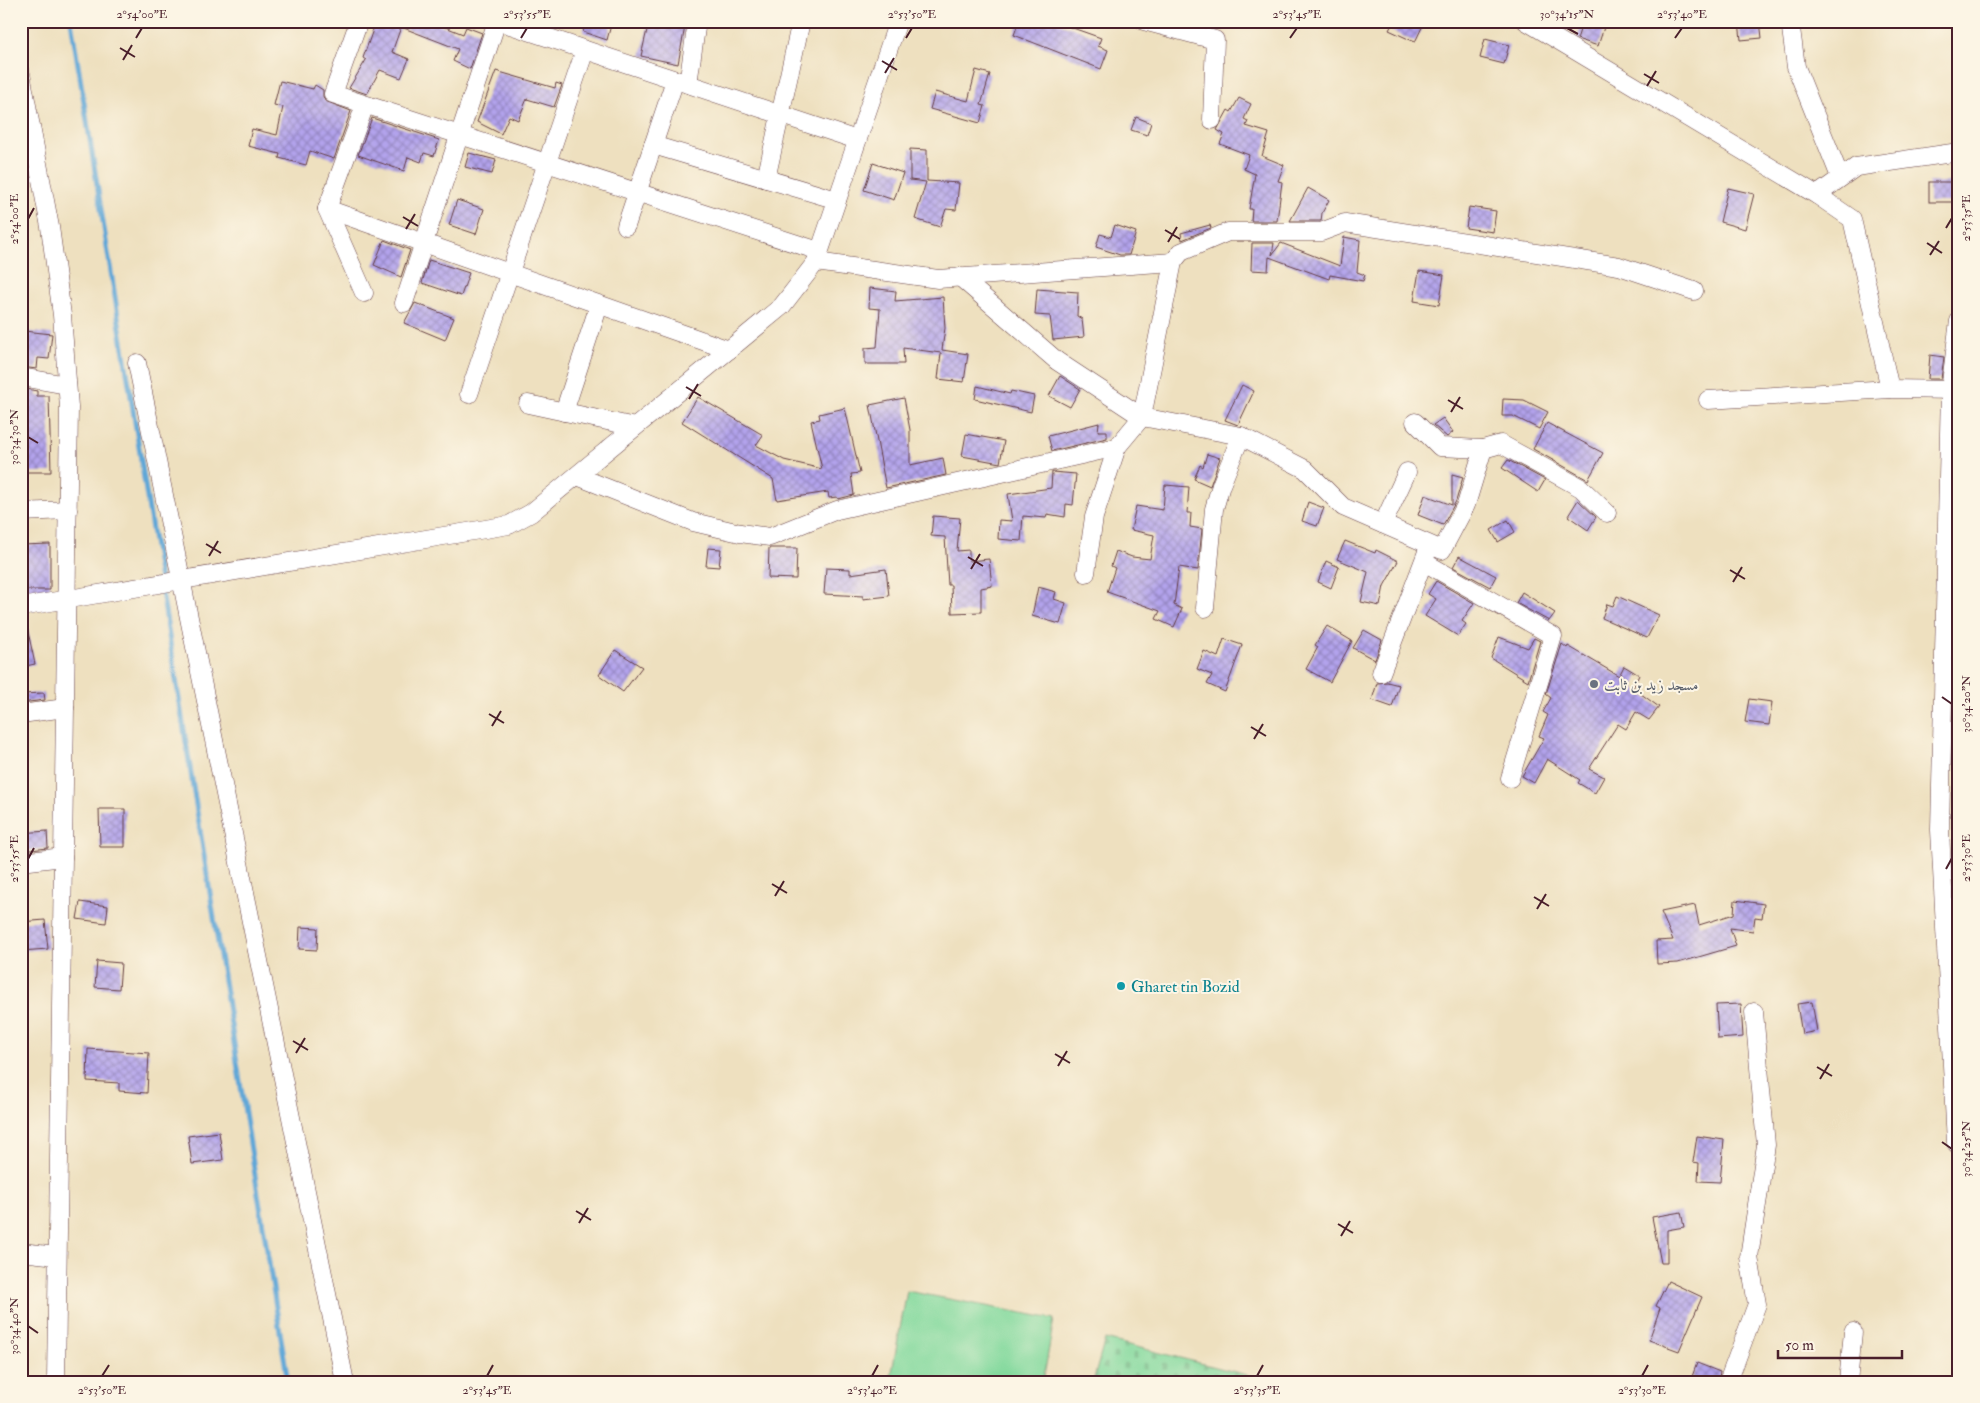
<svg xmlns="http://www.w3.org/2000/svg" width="1980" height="1403" viewBox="0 0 1980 1403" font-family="'IM FELL Double Pica',Amiri,serif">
	<defs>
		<pattern id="cemetery-stones" width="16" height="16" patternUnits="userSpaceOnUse" patternTransform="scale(1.25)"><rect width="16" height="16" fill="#83d99d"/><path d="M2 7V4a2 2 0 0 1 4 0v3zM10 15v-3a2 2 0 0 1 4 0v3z" fill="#73ba87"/></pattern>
		<pattern id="building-cross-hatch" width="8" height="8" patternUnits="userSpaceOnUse" patternTransform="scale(1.25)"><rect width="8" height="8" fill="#b2a3ec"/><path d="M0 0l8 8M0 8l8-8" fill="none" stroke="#9384bf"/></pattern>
	</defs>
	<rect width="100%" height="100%" fill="#fcf5e5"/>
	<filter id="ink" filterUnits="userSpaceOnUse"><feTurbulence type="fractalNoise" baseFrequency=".02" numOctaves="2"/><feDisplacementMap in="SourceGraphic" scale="10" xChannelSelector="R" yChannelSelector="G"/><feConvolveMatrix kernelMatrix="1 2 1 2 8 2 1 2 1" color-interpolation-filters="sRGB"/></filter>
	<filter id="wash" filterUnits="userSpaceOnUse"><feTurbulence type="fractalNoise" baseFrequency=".0096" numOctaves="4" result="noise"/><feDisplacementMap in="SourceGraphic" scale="20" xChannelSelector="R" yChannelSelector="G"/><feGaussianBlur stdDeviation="1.12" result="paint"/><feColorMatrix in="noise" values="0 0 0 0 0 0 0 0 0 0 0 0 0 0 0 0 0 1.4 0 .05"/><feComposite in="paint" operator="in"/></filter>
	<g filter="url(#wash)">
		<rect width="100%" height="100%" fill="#eee0bf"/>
		<path fill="url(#cemetery-stones)" stroke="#667c64" d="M1105,1339L1275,1382H1093Z"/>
		<path fill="#83d99d" stroke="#667c64" d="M907,1291L1054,1319L1043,1382H890Z"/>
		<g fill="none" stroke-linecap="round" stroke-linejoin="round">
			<path stroke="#60a7d7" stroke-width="5" d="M71,21L288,1382"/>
		</g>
		<g id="blocks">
			<g fill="url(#building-cross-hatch)">
				<path d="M376,21H430L463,34L466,27L482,33L470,69L453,61L458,49L401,27L392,52L409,59L401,78L380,70L367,94L349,88L366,60L363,58Z"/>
				<path d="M586,21H612L607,40L583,32Z"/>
				<path d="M649,21H686L678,64L641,56Z"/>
				<path d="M1019,21H1053L1101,38L1098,46L1108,50L1101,69L1014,35Z"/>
				<path d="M1394,21H1425L1415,42L1389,30Z"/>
				<path d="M1583,21H1606L1598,46L1577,39Z"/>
				<path d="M1739,21H1760L1762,38L1741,40Z"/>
				<path d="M1485,39L1509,45L1504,64L1480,58Z"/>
				<path d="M976,70L990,74L981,105L985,106L980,123L930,109L935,92L968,101Z"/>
				<path d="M496,71L555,88L556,83L562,85L554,107L527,99L518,120L509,116L501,134L477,122Z"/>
				<path d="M280,81L313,89L315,85L323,90V96L325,101L351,111L334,159L310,151L306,165L279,158L280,154L248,146L252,129L277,135L283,107L274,105Z"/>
				<path d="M1239,98L1251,104L1244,119L1248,121L1246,126L1269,133L1262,156L1284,165L1278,181L1282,182L1277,221H1251L1252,209H1249L1255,174L1244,169L1249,155L1220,144L1224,134L1217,130L1228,110L1231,112Z"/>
				<path d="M1136,117L1151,123L1147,135L1131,130Z"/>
				<path d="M372,118L439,140L434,156L424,153L421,162L408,157L404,171L358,155Z"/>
				<path d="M910,149L927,150V181L959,183L956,210L946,209L940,227L915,219L926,182L910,180Z"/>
				<path d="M469,153L496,160L492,174L465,167Z"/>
				<path d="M873,163L903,173L894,200L864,190Z"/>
				<rect x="1929" y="182" width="24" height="20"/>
				<path d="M1308,188L1329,200L1322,213L1321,221H1290Z"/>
				<path d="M1728,188L1754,194L1745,229L1720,222Z"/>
				<path d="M457,200L484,209L476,234L449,225Z"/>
				<path d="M1469,207L1496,211L1493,232L1466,228Z"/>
				<path d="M1115,225L1136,232L1129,255H1120L1096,247L1100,234L1111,237Z"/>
				<path d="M1210,225L1211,228L1182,240L1181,233Z"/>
				<path d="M1344,237L1360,240L1357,272L1365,275L1363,281L1330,275L1329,279L1269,257L1268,271L1251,270L1252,243H1274L1272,255L1281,243L1340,266Z"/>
				<path d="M384,240L410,250L401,277L374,265Z"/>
				<path d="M429,260L469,273L461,296L422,283Z"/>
				<path d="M1419,271L1444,275L1439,305L1414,301Z"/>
				<path d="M870,288L896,291L895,301L943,297L945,328L942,350L968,354L964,382L938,379L941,353L903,348L904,364H865V348L877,347L880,309L869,308Z"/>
				<path d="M1037,289L1078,292L1077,316L1082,319L1084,337L1053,340L1050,316L1035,315Z"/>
				<path d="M415,303L454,318L445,340L404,323Z"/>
				<path d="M24,331L52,334L49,359L38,358L37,369L21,367V335H24Z"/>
				<path d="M1930,355L1944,357L1941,379H1928Z"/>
				<path d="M1060,376L1080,389L1070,407L1049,396Z"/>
				<path d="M1242,385L1254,391L1238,425L1225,420Z"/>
				<path d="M977,386L1010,394L1011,391L1034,396L1031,412L975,399Z"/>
				<path d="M21,388L37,391V396H49L51,472H21Z"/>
				<path d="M698,397L763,435L756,445L784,460L822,469L811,421L820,419L819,414L845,408L860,473L851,474L854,495L838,499L837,497L829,498L828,492L777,500L773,479L682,422Z"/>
				<path d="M904,398L910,430V465L943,458L946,475L886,488L870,405Z"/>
				<path d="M1503,399L1524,400L1548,412L1539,429L1513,416H1502Z"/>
				<path d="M1443,418L1453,432L1447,437L1433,425Z"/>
				<path d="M1099,423L1098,431H1107V438L1052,451L1048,436Z"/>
				<path d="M1547,423L1603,453L1588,480L1533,449Z"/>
				<path d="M966,434L1004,441L1000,463L962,456Z"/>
				<path d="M1207,454L1220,458L1210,486L1194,479L1200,465L1203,467Z"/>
				<path d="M1508,460L1545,480L1538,492L1502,468Z"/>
				<path d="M1052,472L1076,474L1073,505L1066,504L1065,517L1047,514L1046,518L1023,516L1021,541L998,539L999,520L1012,521L1008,494L1051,488Z"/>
				<path d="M1452,474L1463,477L1456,501L1443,525L1418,515L1425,495L1452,505Z"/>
				<path d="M1165,485L1189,487L1187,513H1191L1190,527L1202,529L1198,570L1179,567L1174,605L1182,609L1174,627L1156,619L1160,611L1107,592L1115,568L1111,566L1116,551L1132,557L1150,559L1154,535L1131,530L1136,506L1163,510Z"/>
				<path d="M1578,500L1596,517L1588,530L1568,516Z"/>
				<path d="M1308,502L1324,508L1317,526L1302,521Z"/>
				<path d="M933,516L960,518L957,551L969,550V561L989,559L992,586L981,588V612L952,613L951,585H948L945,537L931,536Z"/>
				<path d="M1508,520L1515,532L1498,542L1491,530Z"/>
				<path d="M1345,541L1375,553L1376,550L1398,561L1384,586L1380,606L1361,602L1368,572L1337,559Z"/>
				<path d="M50,544V590H21V545Z"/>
				<path d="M708,548L721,549L719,567L706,566Z"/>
				<path d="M769,548H797L796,579L768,578Z"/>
				<path d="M1459,556L1496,576L1490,587L1453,567Z"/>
				<path d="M1326,561L1339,567L1331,588L1318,582Z"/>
				<path d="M826,568L850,569V574L886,569L889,596L863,599V596L824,594Z"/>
				<path d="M1436,581L1474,603L1462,621L1466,624L1458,636L1425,616L1436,599L1428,594Z"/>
				<path d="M1038,587L1056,592L1054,599L1066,603L1060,624L1032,616Z"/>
				<path d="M1522,592L1555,613L1549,621L1516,603Z"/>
				<path d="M1617,596L1659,615L1647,638L1602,618L1607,604L1613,606Z"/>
				<path d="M1327,626L1352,641L1330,682L1306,669L1318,647L1315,645Z"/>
				<path d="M27,627L35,664L21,667V628Z"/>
				<path d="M1364,630L1382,640L1375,660L1353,648Z"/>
				<path d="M1499,637L1528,648L1534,638L1540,641L1528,681L1491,658Z"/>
				<path d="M1224,639L1242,645L1225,692L1207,684L1212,675L1197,669L1204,651L1218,657Z"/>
				<path d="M1562,644L1567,648L1568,646L1619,676L1624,666L1639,675L1633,688L1659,707L1649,720L1636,712L1626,729L1618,724L1589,769L1604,777L1595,793L1578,783L1580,780L1547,759L1534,783L1522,776L1544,738L1539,736L1548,715L1543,712L1551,698L1546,694Z"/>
				<path d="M615,650L642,667L623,692L599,675Z"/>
				<path d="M1387,682L1399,685L1392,707L1372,700L1377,683Z"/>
				<path d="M44,693L45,700L21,703V694Z"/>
				<path d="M1749,699L1772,702L1769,725L1745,722Z"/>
				<path d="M99,809H125V847H100Z"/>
				<path d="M47,831L48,848L21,851V833Z"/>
				<path d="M1735,900L1764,904L1762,918L1755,917L1753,931L1730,928L1736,946L1678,963L1657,964L1656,941L1673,940L1661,912L1695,905L1699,925L1734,914Z"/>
				<path d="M80,902L108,906L106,923L77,919Z"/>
				<path d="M45,920L48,949L21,951V922Z"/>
				<path d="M300,927L318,928L317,950L299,949Z"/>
				<path d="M97,961L121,963L119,989L95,987Z"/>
				<path d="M1812,1002L1817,1031L1802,1034L1797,1004Z"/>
				<path d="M1741,1004L1743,1037L1718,1039L1716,1005Z"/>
				<path d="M88,1049L149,1053L147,1093L119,1091V1083L87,1081Z"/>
				<path d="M219,1132L223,1160L192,1164L188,1136Z"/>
				<path d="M1697,1136L1724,1140L1720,1182L1698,1181L1699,1163L1693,1162Z"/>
				<path d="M1681,1212L1684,1227L1667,1230V1263H1661L1652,1217Z"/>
				<path d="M1668,1281L1702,1297L1679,1351L1649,1340L1660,1308L1656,1306Z"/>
				<path d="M1697,1363L1720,1372L1718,1382H1690Z"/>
			</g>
		</g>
	</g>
	<g filter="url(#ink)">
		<use href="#blocks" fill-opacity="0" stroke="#633c41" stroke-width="1"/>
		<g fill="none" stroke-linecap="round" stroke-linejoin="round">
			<g stroke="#633c41" stroke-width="19">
				<g id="minor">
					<path d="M359,21L333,94L819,251"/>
					<path d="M498,21L857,140"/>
					<path d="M1144,21L1215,40L1212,120"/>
					<path d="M1526,21L1817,195"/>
					<path d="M1790,21L1796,67L1840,177"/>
					<path d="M21,74L50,227L62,315L69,407L56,1382"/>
					<path d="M688,84L697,21"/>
					<path d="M653,145L837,200"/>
					<path d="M766,179L801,21"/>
					<path d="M327,209L729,350"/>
					<path d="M626,226L675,80"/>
					<path d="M816,262L938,279L1173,262"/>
					<path d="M960,277L1057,361L1142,417L1241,436L1305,469L1343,507L1442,550L1466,505L1483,449"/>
					<path d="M364,293L327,209L365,105"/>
					<path d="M404,303L497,21"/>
					<path d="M1959,321L1950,390L1940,830L1956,1143L1959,1146"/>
					<path d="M137,363L345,1382"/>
					<path d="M21,377L67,385"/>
					<path d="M1890,389L1852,219L1817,195L1856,167L1959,152"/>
					<path d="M469,394L585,50"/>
					<path d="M1708,400L1890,389L1959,390"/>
					<path d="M528,404L635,427"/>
					<path d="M564,412L599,305"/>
					<path d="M1415,422L1440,447L1483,449L1501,444L1581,488L1607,513"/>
					<path d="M577,476L693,522L740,533L770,537L837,510L1117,447L1142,417L1173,262L1181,252L1228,232H1321L1345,223L1619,266L1694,291"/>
					<path d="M21,512L68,510"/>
					<path d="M1383,524L1407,472"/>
					<path d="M1424,562L1553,636L1510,778"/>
					<path d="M1086,573L1094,517L1117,447"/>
					<path d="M21,607L509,525L531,513L782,306L816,262L898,21"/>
					<path d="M1205,608L1214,509L1221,485L1241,436"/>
					<path d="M1381,673L1427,552"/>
					<path d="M21,714L65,708"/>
					<path d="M21,862L63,857"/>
					<path d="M21,1252L57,1256"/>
					<path d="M1728,1382L1757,1304L1749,1257L1766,1145L1754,1012"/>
					<path d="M1848,1382L1853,1332"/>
				</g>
			</g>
			<use href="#minor" stroke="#fff" stroke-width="18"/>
		</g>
	</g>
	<path fill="none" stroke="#4a1f2b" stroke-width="2" d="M1567,28L1578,34M136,38L142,28M521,38L527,28M906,38L912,28M1290,38L1297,28M1675,38L1682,28M120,48L135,57M123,60L132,45M882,61L897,70M885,73L894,58M1644,74L1659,83M1647,86L1656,71M403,217L418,226M28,219L34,208M1946,228L1952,218M406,229L415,214M1165,230L1180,239M1168,242L1177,227M1927,243L1942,253M1930,255L1939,241M686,387L701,396M689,399L698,384M1448,400L1463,409M1451,412L1460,397M28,437L38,443M206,544L221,553M209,556L218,541M968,557L983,566M971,569L980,554M1730,570L1745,579M1733,582L1742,567M1942,697L1952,704M489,714L504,723M492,726L501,711M1251,727L1266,736M1254,739L1263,724M28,859L34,848M1946,869L1952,858M772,884L787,893M775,896L784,881M1534,897L1549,906M1537,909L1546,894M293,1041L308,1050M296,1053L305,1038M1055,1054L1070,1063M1058,1066L1067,1051M1817,1067L1832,1076M1820,1079L1829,1064M1942,1142L1952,1149M576,1211L591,1220M579,1223L588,1208M1338,1224L1353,1233M1341,1236L1350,1221M28,1326L38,1333M102,1376L109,1365M487,1376L493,1365M872,1376L878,1365M1257,1376L1263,1365M1642,1376L1648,1365"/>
	<circle fill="#6b7280" stroke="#fcf5e5" stroke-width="2" cx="1594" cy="684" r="5"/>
	<circle fill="#0f9aa8" stroke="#fcf5e5" stroke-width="2" cx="1121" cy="986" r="5"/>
	<g text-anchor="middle" stroke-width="4" stroke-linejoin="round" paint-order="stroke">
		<g font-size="16" fill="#5b616d" stroke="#fcf5e5" text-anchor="start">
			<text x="1604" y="690">مسجد زيد بن ثابت</text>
		</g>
		<g font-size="16" fill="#0d838f" stroke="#fcf5e5" text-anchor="start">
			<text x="1131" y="992">Gharet tin Bozid</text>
		</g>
	</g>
	<rect width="1980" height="1403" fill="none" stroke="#fcf5e5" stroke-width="55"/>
	<path d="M1778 1350v8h124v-8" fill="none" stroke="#4a1f2b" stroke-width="2.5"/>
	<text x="1785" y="1350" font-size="15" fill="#4a1f2b" stroke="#fcf5e5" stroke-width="4" paint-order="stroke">50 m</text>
	<rect x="28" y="28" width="1924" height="1348" fill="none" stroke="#4a1f2b" stroke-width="2"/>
	<g font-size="12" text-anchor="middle" fill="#4a1f2b">
		<text x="142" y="18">2°54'00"E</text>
		<text x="527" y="18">2°53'55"E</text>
		<text x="912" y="18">2°53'50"E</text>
		<text x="1297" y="18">2°53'45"E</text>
		<text x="1567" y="18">30°34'15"N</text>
		<text x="1682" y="18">2°53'40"E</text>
		<text transform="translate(1966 218) rotate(-90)" y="4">2°53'35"E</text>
		<text transform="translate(14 219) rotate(-90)" y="4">2°54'00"E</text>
		<text transform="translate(14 437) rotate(-90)" y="4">30°34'30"N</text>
		<text transform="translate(1966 704) rotate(-90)" y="4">30°34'20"N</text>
		<text transform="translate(1966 858) rotate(-90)" y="4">2°53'30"E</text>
		<text transform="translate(14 859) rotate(-90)" y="4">2°53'55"E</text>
		<text transform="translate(1966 1149) rotate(-90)" y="4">30°34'25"N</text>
		<text transform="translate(14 1326) rotate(-90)" y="4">30°34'40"N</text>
		<text x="102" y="1394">2°53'50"E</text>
		<text x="487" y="1394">2°53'45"E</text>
		<text x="872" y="1394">2°53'40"E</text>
		<text x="1257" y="1394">2°53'35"E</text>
		<text x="1642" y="1394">2°53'30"E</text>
	</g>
</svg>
